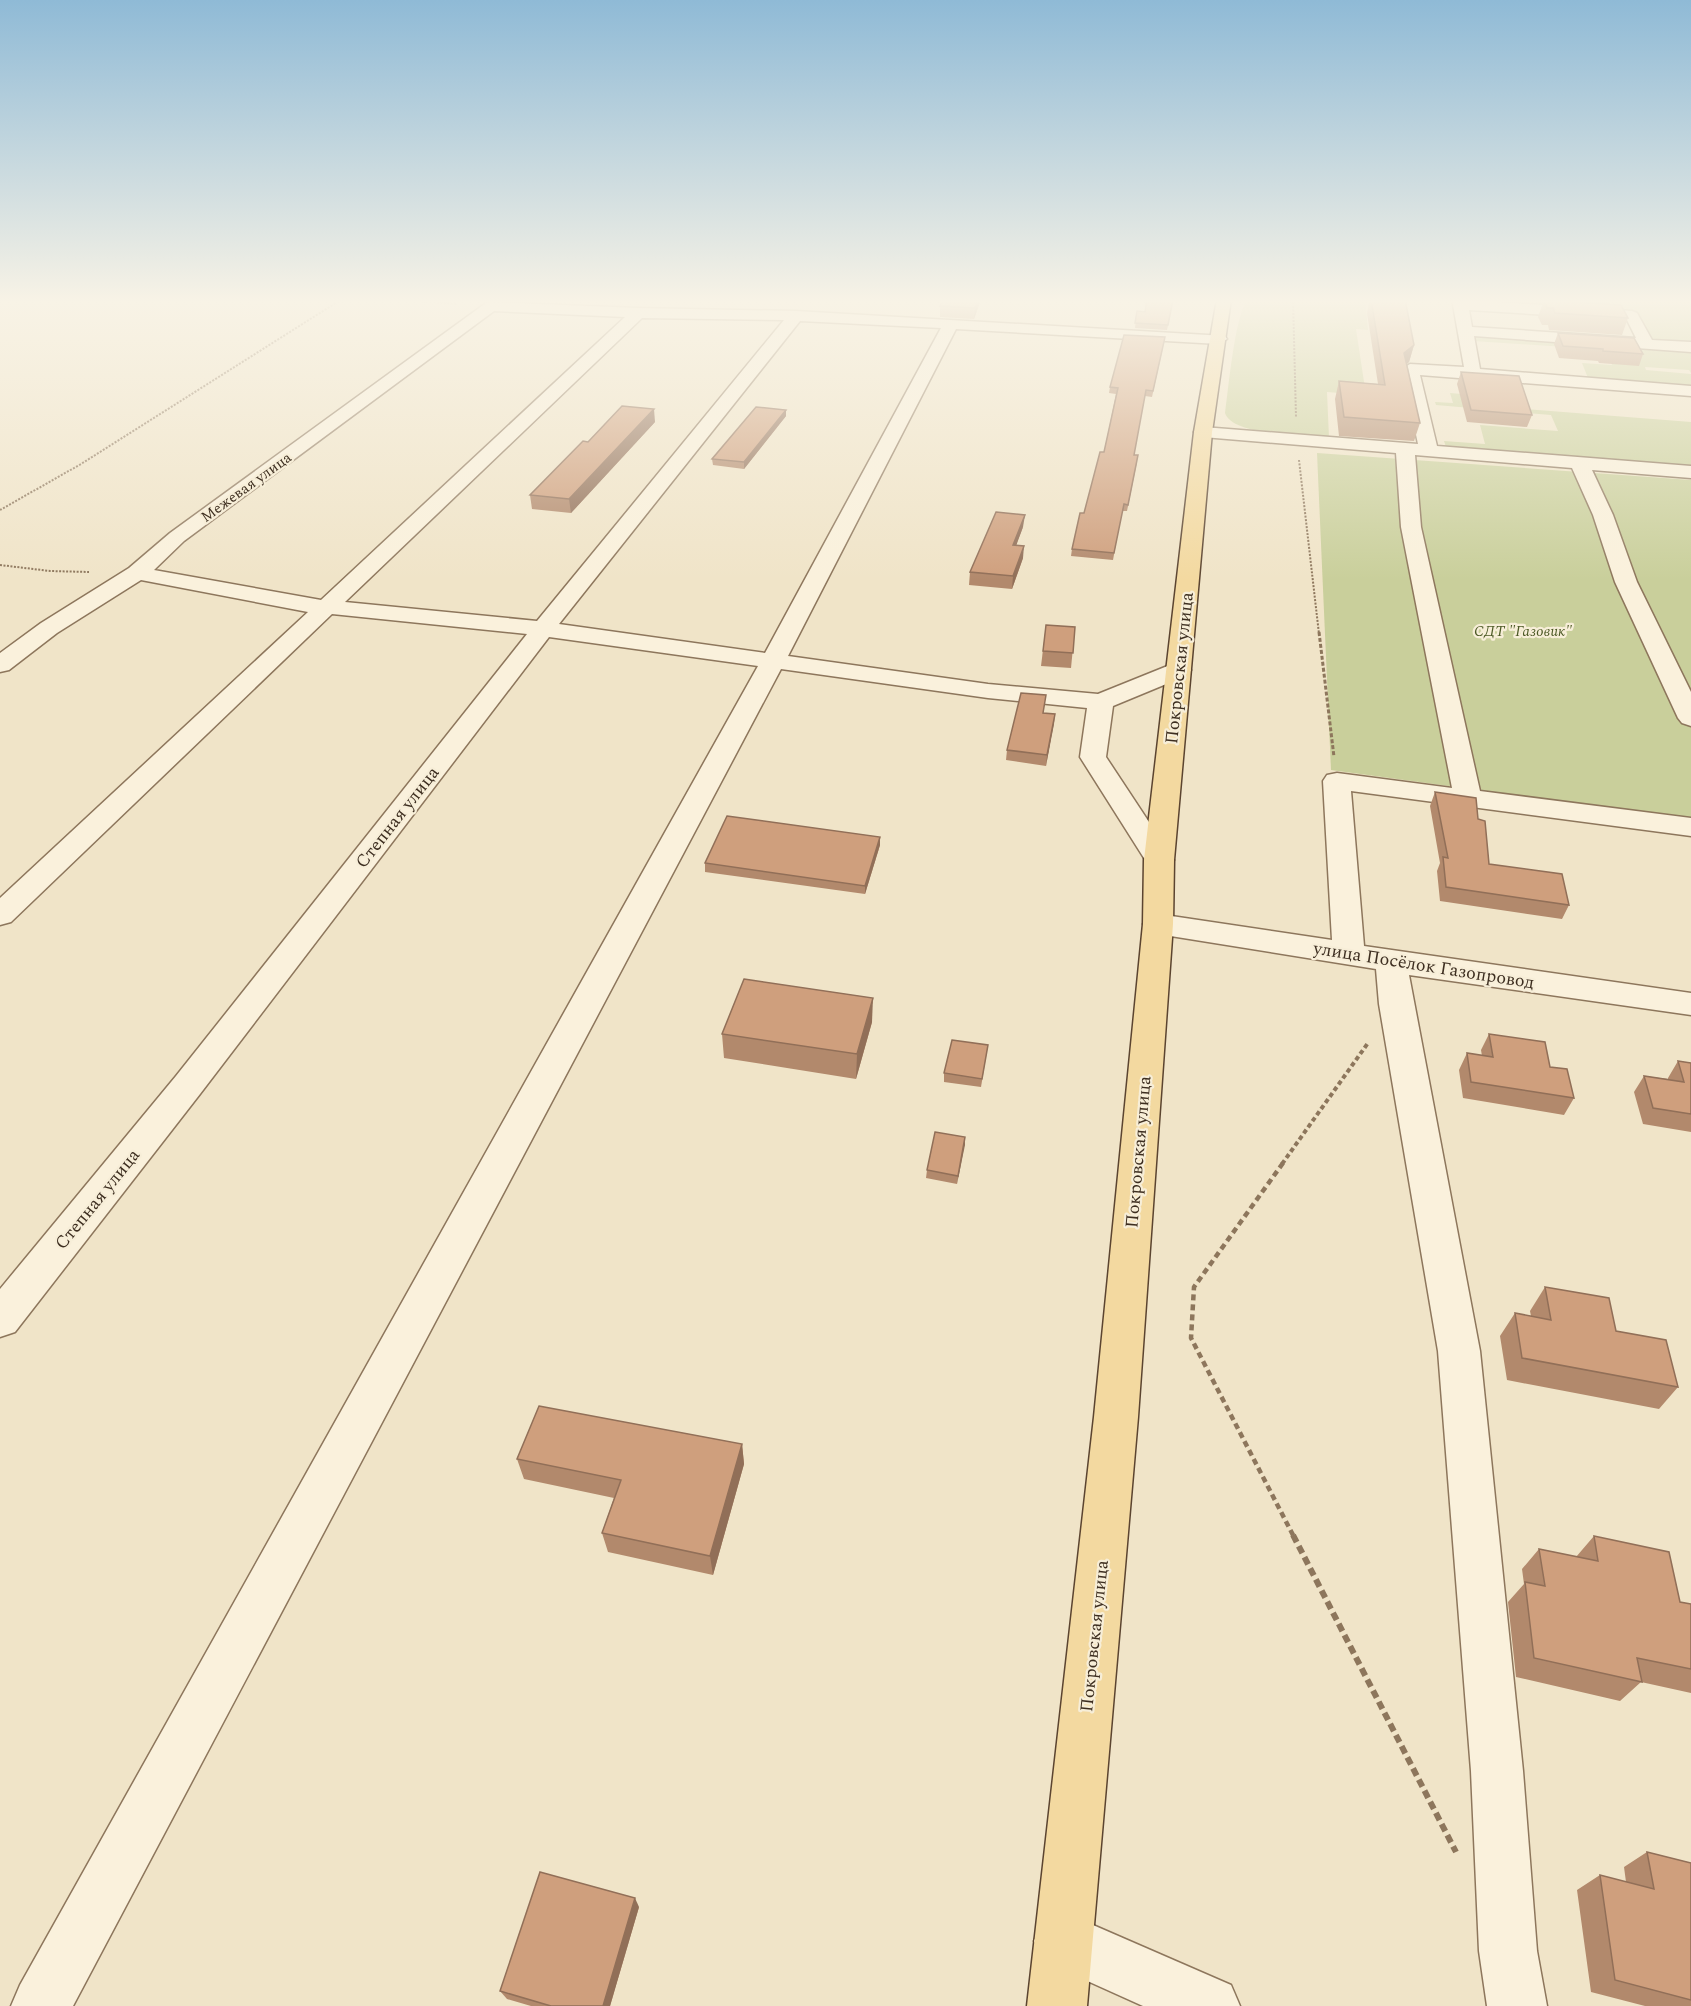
<svg xmlns="http://www.w3.org/2000/svg" width="1691" height="2006" viewBox="0 0 1691 2006" font-family="Spectral,serif">
	<rect width="100%" height="100%" fill="#f0e4c8"/>
	<g fill="#c9cf9b">
		<path d="M1247,299H1365L1368,330L1356,329L1366,395L1327,392L1329,438C1309,436 1232,436 1225,413C1229,385 1234,322 1247,299Z"/>
		<path d="M1518,299H1581L1615,306L1612,300L1601,299H1691V345L1654,343L1636,313L1520,305Z"/>
		<path d="M1478,336L1607,343L1610,350L1473,341L1472,337Z"/>
		<path d="M1618,347L1691,352V373L1689,370L1645,367L1646,370L1691,374V386L1588,378L1582,363L1612,365L1606,352Z"/>
		<path d="M1450,393L1520,399L1525,409L1691,422V467L1446,447L1444,441L1485,444L1480,425L1558,431L1551,415L1436,405L1435,402L1453,403Z"/>
		<path d="M1317,453L1691,480V819L1331,770Z"/>
	</g>
	<g fill="none" stroke-linecap="round" stroke-linejoin="round">
		<g stroke="#8d765c" stroke-width="3">
			<g id="minor">
				<path d="M1452,299L1632,311L1637,313L1652,340L1691,342V352L1474,336L1480,369L1691,386V396L1420,375L1437,446L1691,466V478L1592,470L1613,515L1637,582L1691,692V726L1682,723L1678,718L1615,582L1593,515L1572,468L1415,455L1421,527L1480,791L1691,818V836L1351,791L1364,946L1691,993V1015L1409,975L1480,1351L1523,1771L1537,1951L1547,2006H1487L1479,1951L1471,1771L1438,1351L1379,1004L1376,969L1158,934L1147,931L1143,924L1147,917L1158,914L1332,940L1323,781L1327,775L1337,773L1452,788L1401,527L1396,453L1203,437L1197,436L1194,432L1197,428L1203,427L1418,444L1402,369L1410,364L1464,367ZM1469,310L1627,320L1636,338L1472,327Z"/>
				<path d="M491,302L638,308L796,311L1225,336L1227,339L1219,344L956,329L788,656L988,684L1098,694L1170,665L1179,663L1188,665L1191,670L1188,675L1113,706L1106,757L1174,860L1169,866L1159,869L1149,866L1080,757L1087,708L988,698L781,669L73,2006H11L20,1985L758,666L549,637L200,1094L15,1332L0,1337V1289L176,1076L527,634L332,614L11,922L0,925V898L308,612L141,580L57,633L9,670L0,672V653L41,623L129,568L170,533L486,303ZM494,311L625,317L321,600L154,570L184,541ZM642,318L784,320L537,621L345,602ZM800,321L941,328L765,653L559,624Z"/>
				<path d="M1063,1912L1231,1985L1240,2006H1143L1043,1961L1034,1941L1043,1921Z"/>
			</g>
		</g>
		<g stroke="#5b4430" stroke-width="3">
			<path id="major" d="M1217,299H1231L1212,432L1174,860L1173,924L1138,1417L1087,2006H1027L1094,1417L1143,924L1144,860L1194,432Z"/>
		</g>
		<g stroke="#8d765c" stroke-width="2" stroke-dasharray="2 1.5" stroke-linecap="butt">
			<path d="M388,299L456,304"/>
			<path d="M1293,299L1296,417"/>
			<path d="M1299,460L1319,634"/>
			<path d="M0,510L81,464L342,299"/>
			<path d="M0,565L50,571L89,572"/>
		</g>
		<path stroke="#8d765c" stroke-width="3" stroke-dasharray="4 2" stroke-linecap="butt" d="M1319,632L1334,757"/>
		<path stroke="#8d765c" stroke-width="4" stroke-dasharray="4.5 3" stroke-linecap="butt" d="M1282,1164L1368,1043"/>
		<path stroke="#8d765c" stroke-width="4.5" stroke-dasharray="6 4" stroke-linecap="butt" d="M1283,1163L1194,1287L1191,1338L1294,1537"/>
		<path stroke="#8d765c" stroke-width="6" stroke-dasharray="8 4.5" stroke-linecap="butt" d="M1293,1535L1456,1852"/>
		<use href="#minor" fill="#faf1dc" fill-rule="evenodd"/>
		<use href="#major" fill="#f3d9a0" fill-rule="evenodd"/>
	</g>
	<g fill="#b2896c">
		<path d="M943,299H981L974,319L940,317V306Z"/>
		<path d="M1174,299L1167,330L1135,328L1137,311L1145,312Z"/>
		<path d="M1369,299H1405L1414,345L1409,362L1407,364L1420,423L1414,441L1339,436L1335,399L1339,381L1378,384L1367,313L1369,302Z"/>
		<path d="M1531,299H1608L1609,302L1608,304L1628,318L1622,335L1549,330L1548,325H1542L1538,317L1543,303L1532,302Z"/>
		<path d="M1558,333L1643,354L1639,366L1599,363L1598,361L1559,358L1554,344Z"/>
		<path d="M1164,343L1152,397L1145,396L1134,455L1137,462L1127,511H1122L1113,560L1071,556L1072,549L1104,452L1116,394L1109,393L1110,387Z"/>
		<path d="M1461,372L1532,415L1527,427L1467,422L1457,384Z"/>
		<path d="M786,410V416L744,469L713,465L712,459Z"/>
		<path d="M655,422L571,513L532,509L530,495L588,442Z"/>
		<path d="M1023,527L1016,545L1023,558L1012,589L969,585L970,572Z"/>
		<path d="M1046,625L1075,627L1071,668L1041,666Z"/>
		<path d="M1043,713L1055,714L1046,766L1006,760L1007,750Z"/>
		<path d="M1435,792L1478,819L1489,864L1569,905L1562,919L1440,901L1437,871L1440,863L1430,806Z"/>
		<path d="M880,845L865,894L705,872V863Z"/>
		<path d="M872,1022L856,1079L724,1058L722,1034Z"/>
		<path d="M1489,1034L1550,1067L1574,1098L1564,1115L1463,1098L1459,1070L1467,1053L1482,1056L1481,1050Z"/>
		<path d="M988,1045L981,1087L944,1082V1073Z"/>
		<path d="M1678,1061L1691,1063V1132L1643,1124L1634,1092L1644,1076L1668,1079V1078Z"/>
		<path d="M965,1137L957,1184L926,1178L927,1170Z"/>
		<path d="M1545,1287L1616,1331L1678,1387L1659,1409L1507,1380L1500,1336L1515,1313L1531,1316L1530,1311Z"/>
		<path d="M742,1444L744,1464L713,1575L608,1552L602,1533L614,1498L524,1479L517,1459Z"/>
		<path d="M1594,1536L1680,1602L1691,1604V1693L1641,1682L1620,1701L1516,1677L1508,1602L1524,1584L1522,1569L1539,1549L1576,1557Z"/>
		<path d="M1647,1852L1691,1863V2006H1645L1591,1992L1577,1890L1600,1875L1626,1882L1624,1867Z"/>
		<path d="M639,1907L610,2006H531L507,1999L500,1991Z"/>
	</g>
	<g fill="#916f58">
		<path d="M978,299H981L974,319L975,308Z"/>
		<path d="M1414,345L1409,362L1400,369L1404,353Z"/>
		<path d="M654,409L655,422L571,513L569,499Z"/>
		<path d="M786,410V416L744,469V462Z"/>
		<path d="M1025,515L1023,527L1012,557L1013,545Z"/>
		<path d="M1024,546L1023,558L1012,589L1013,576Z"/>
		<path d="M1055,714L1054,724L1046,766L1047,755Z"/>
		<path d="M880,837V845L865,894V886Z"/>
		<path d="M873,998L872,1022L856,1079L857,1054Z"/>
		<path d="M965,1137V1145L957,1184L958,1176Z"/>
		<path d="M742,1444L744,1464L713,1575L710,1556Z"/>
		<path d="M635,1898L639,1907L610,2006H603Z"/>
	</g>
	<g fill="#cf9f7d" stroke="#916f58" stroke-width="1.5">
		<path d="M943,299H978L975,308L940,306Z"/>
		<path d="M1147,299H1173L1168,325L1135,323L1137,311L1145,312Z"/>
		<path d="M1371,299H1405L1414,345L1404,353L1420,423L1344,417L1339,381L1385,385Z"/>
		<path d="M1570,299H1608L1609,302Z"/>
		<path d="M1544,300L1621,305L1628,318L1555,313L1553,308H1547Z"/>
		<path d="M1558,333L1634,338L1643,354L1603,351V349L1563,346Z"/>
		<path d="M1124,335L1165,337L1153,391L1146,390L1134,455H1138L1128,505L1124,504L1114,553L1072,549L1080,513H1084L1100,452H1104L1118,388L1110,387Z"/>
		<path d="M1461,372L1519,376L1532,415L1471,410Z"/>
		<path d="M622,406L654,409L569,499L530,495L583,441L588,442Z"/>
		<path d="M756,407L786,410L744,462L712,459Z"/>
		<path d="M996,512L1025,515L1013,545L1024,546L1013,576L970,572Z"/>
		<path d="M1046,625L1075,627L1073,653L1043,651Z"/>
		<path d="M1021,693L1046,695L1043,713L1055,714L1047,755L1007,750Z"/>
		<path d="M1435,792L1476,798L1478,819L1485,821L1489,864L1562,874L1569,905L1446,887L1443,857L1448,858Z"/>
		<path d="M727,816L880,837L865,886L705,863Z"/>
		<path d="M744,979L873,998L857,1054L722,1034Z"/>
		<path d="M1489,1034L1545,1042L1550,1067L1567,1069L1574,1098L1471,1082L1467,1053L1493,1057Z"/>
		<path d="M952,1040L988,1045L982,1079L944,1073Z"/>
		<path d="M1678,1061L1691,1063V1114L1653,1108L1644,1076L1684,1082Z"/>
		<path d="M935,1132L965,1137L958,1176L927,1170Z"/>
		<path d="M1545,1287L1609,1298L1616,1331L1666,1340L1678,1387L1522,1358L1515,1313L1551,1320Z"/>
		<path d="M539,1406L742,1444L710,1556L602,1533L621,1480L517,1459Z"/>
		<path d="M1594,1536L1669,1552L1680,1602L1691,1604V1669L1637,1658L1642,1682L1534,1658L1525,1582L1545,1586L1539,1549L1598,1561Z"/>
		<path d="M1647,1852L1691,1863V2000L1615,1980L1600,1875L1654,1889Z"/>
		<path d="M540,1872L635,1898L603,2006H551L500,1991Z"/>
	</g>
	<linearGradient id="sky" x2="0" y2="1"><stop stop-color="#8fbad6"/><stop offset="0.52" stop-color="#f8f3e6"/><stop offset="1" stop-color="#f8f3e6" stop-opacity="0"/></linearGradient>
	<rect width="1691" height="580" fill="url(#sky)"/>
	<g text-anchor="middle" stroke-width="4.5" stroke-linejoin="round" paint-order="stroke">
		<g font-size="15" fill="#3d2e20" stroke="#f7eed8">
			<text transform="translate(246 487) rotate(-36)" y="5">Межевая улица</text>
		</g>
		<g font-size="15" font-style="italic" fill="#4d5a26" stroke="#f7eed8">
			<text x="1523" y="636">СДТ "Газовик"</text>
		</g>
		<g font-size="18" fill="#3d2e20" stroke="#f7eed8">
			<text transform="translate(1179 668) rotate(-84)" y="6">Покровская улица</text>
			<text transform="translate(397 817) rotate(-52)" y="6">Степная улица</text>
			<text transform="translate(1424 965) rotate(9)" y="6">улица Посёлок Газопровод</text>
			<text transform="translate(1138 1152) rotate(-85)" y="6">Покровская улица</text>
			<text transform="translate(97 1199) rotate(-51)" y="6">Степная улица</text>
			<text transform="translate(1094 1636) rotate(-84)" y="6">Покровская улица</text>
		</g>
	</g>
</svg>
